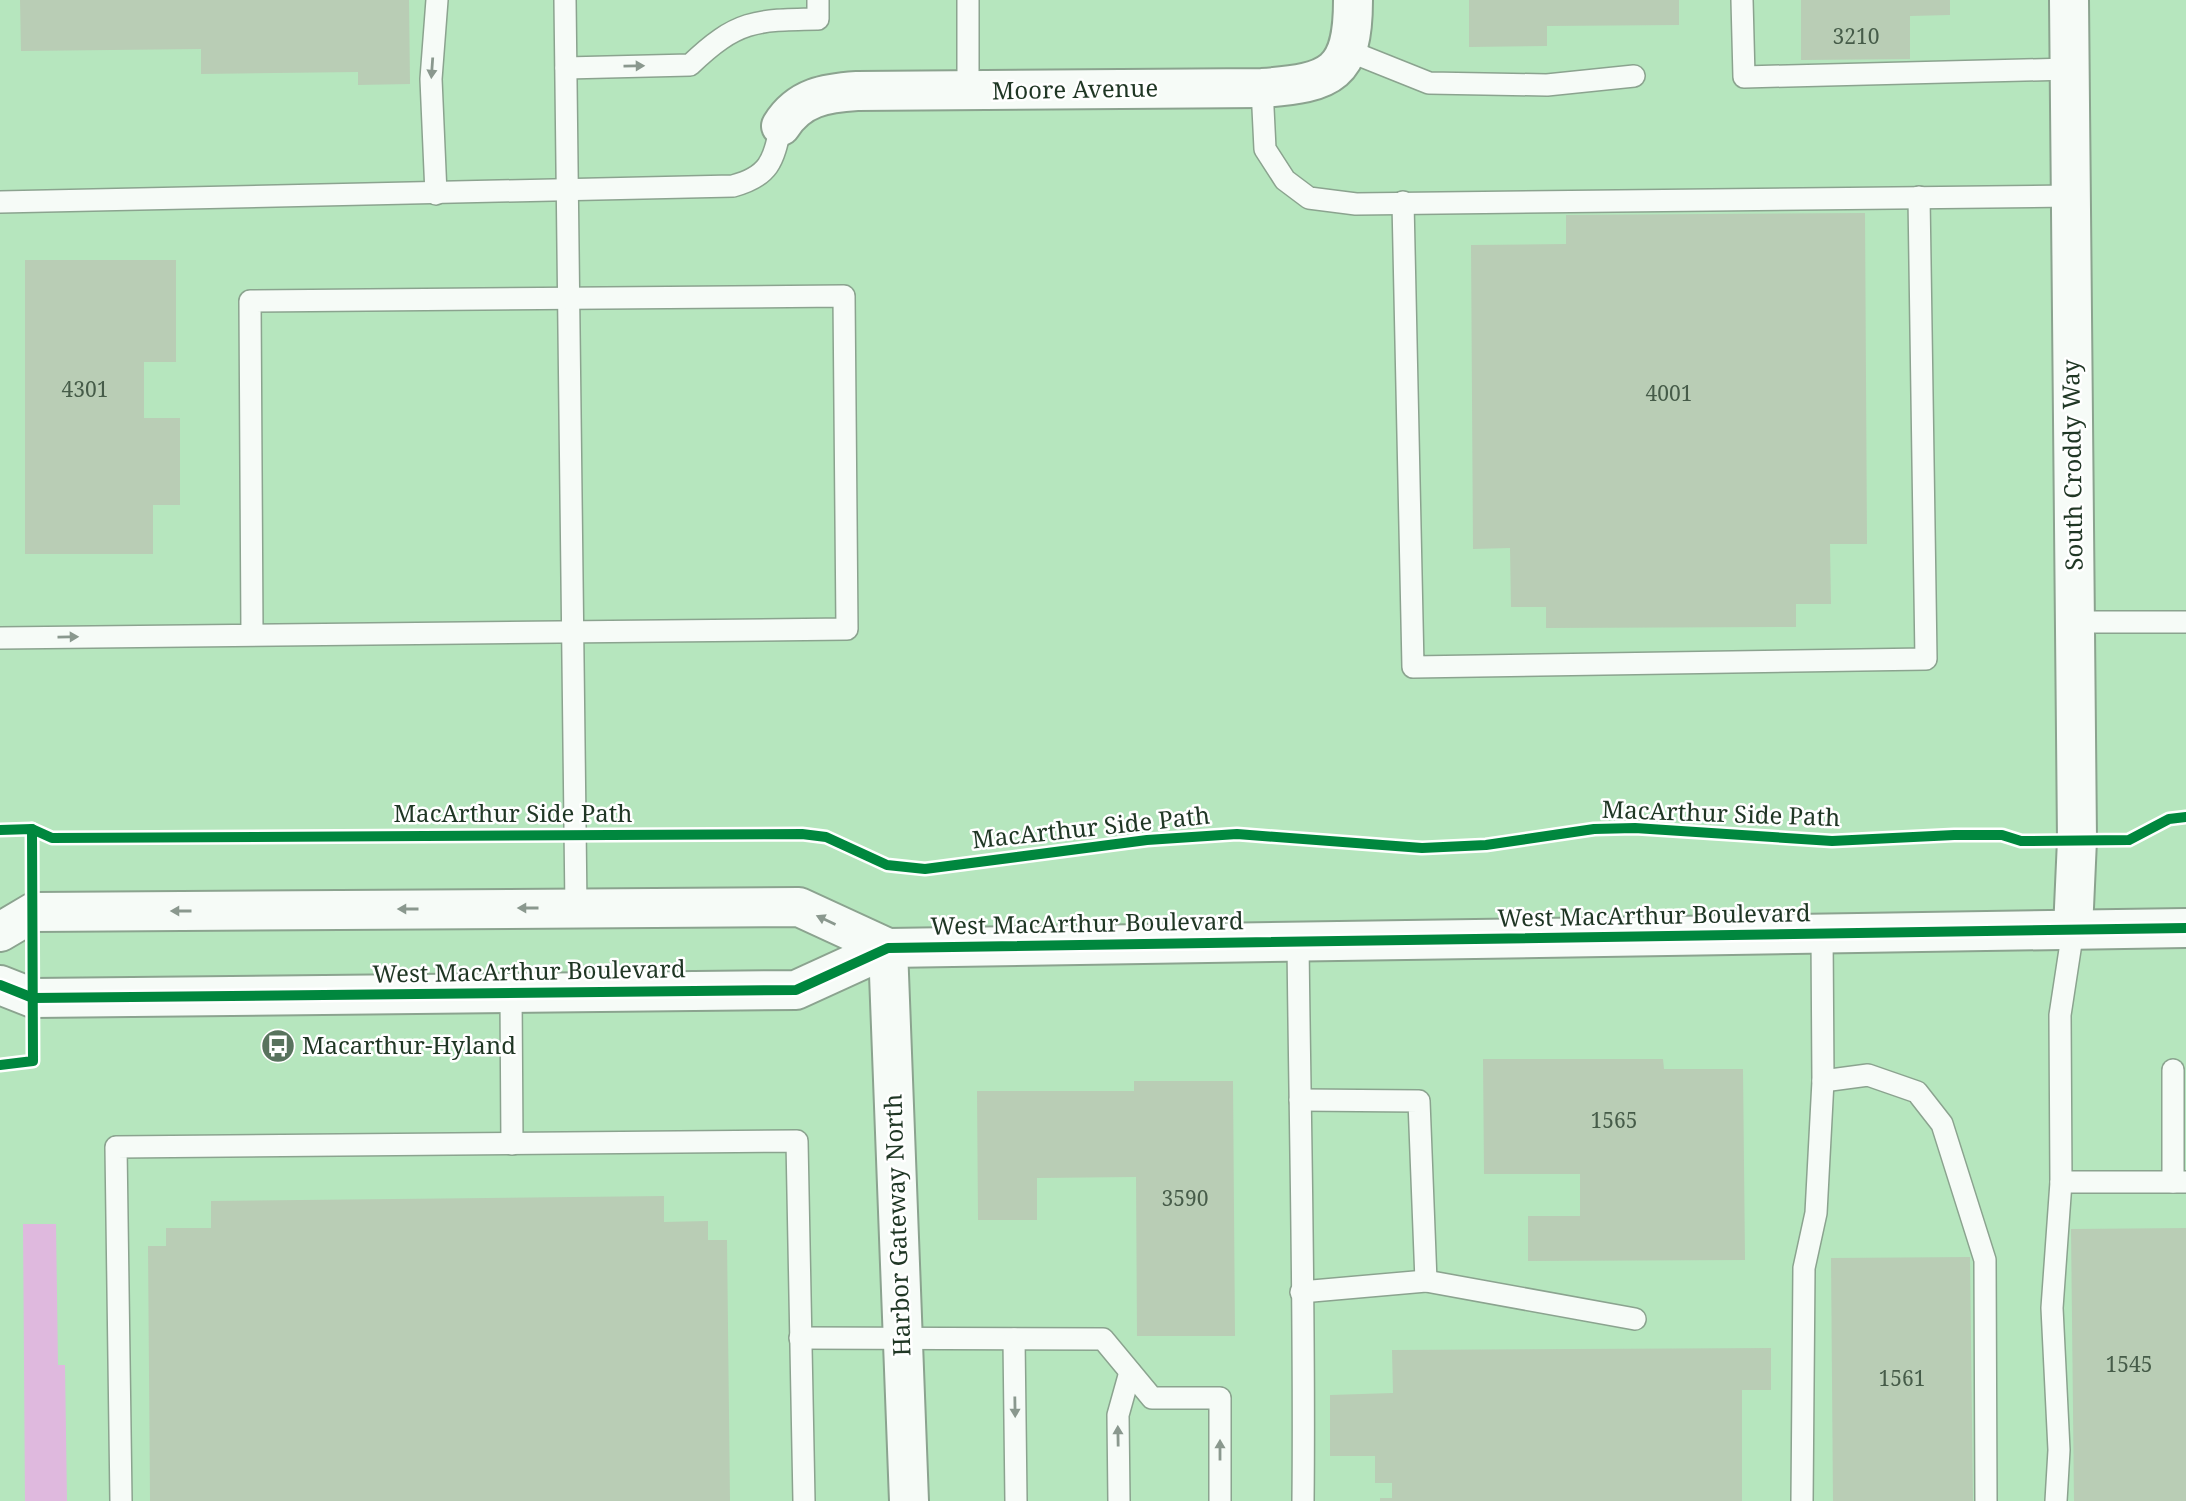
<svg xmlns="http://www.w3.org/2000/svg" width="2186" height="1501" viewBox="0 0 2186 1501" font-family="'Noto Serif',serif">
	<rect width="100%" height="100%" fill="#c4e3c9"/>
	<rect fill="#b6e6be" x="0" y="0" width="2186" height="1501"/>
	<path fill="#dfb9de" d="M23,1224H56L58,1365H65L67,1501H25Z"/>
	<g fill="#b9cdb5">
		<path d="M20,0H409L410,84L358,85V72L201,74V49L21,51Z"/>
		<path d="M1469,0H1679V25L1547,26V46L1469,47Z"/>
		<path d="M1801,0H1950V15L1910,16V59L1801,60Z"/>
		<path d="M1865,213L1867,544H1830L1831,604H1796V627L1546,628V607H1511L1510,548L1473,549L1471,245L1566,244V215Z"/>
		<path d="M25,260H176V362H144V418H180V505H153V554H25Z"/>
		<path d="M1483,1059H1663L1664,1069H1743L1745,1260L1528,1261V1216H1580V1174H1484Z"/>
		<path d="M1134,1081H1233L1235,1336H1137L1136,1177L1037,1178V1220H978L977,1091H1134Z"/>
		<path d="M664,1196V1222L708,1221V1240H727L730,1501H150L148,1246H166V1228H211V1201Z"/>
		<path d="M2186,1228V1501H2074L2071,1229Z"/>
		<path d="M1970,1257L1973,1501H1833L1831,1258Z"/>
		<path d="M1771,1348V1390H1742V1501H1380V1498H1392V1483H1375V1456H1330V1395L1393,1393L1392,1350Z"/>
	</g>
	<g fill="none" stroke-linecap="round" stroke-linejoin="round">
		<g stroke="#8ba38f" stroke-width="24">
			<g id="service">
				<path d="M565,0L576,908"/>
				<path d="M968,0V92"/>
				<path d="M1742,0L1744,77L2069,69"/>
				<path d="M1349,51L1429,83L1547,85L1634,76"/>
				<path d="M566,68L690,65C737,20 755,20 818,19V0"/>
				<path d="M1262,88L1265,149L1285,180L1309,198L1356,204L2070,196"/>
				<path d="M436,194L431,79L437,0"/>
				<path d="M0,202L733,186C770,176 773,161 781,126"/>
				<path d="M1403,202L1413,667L1926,659L1919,197"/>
				<path d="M2075,622H2186"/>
				<path d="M0,638L847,629L844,296L250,301L252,634"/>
				<path d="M2073,930L2060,1015L2061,1182H2186"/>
				<path d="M1822,934L1823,1081L1868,1075L1917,1092L1942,1124L1985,1260L1986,1501"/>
				<path d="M1298,942C1300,1128 1305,1315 1303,1501"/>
				<path d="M511,994L512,1144"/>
				<path d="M1300,1100L1419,1101L1426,1281L1635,1319"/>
				<path d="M2173,1182V1070"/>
				<path d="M1301,1292L1426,1281"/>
				<path d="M800,1338L1103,1339L1152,1398H1220V1501"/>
				<path d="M1014,1339L1016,1501"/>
				<path d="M121,1501L116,1147L797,1141L804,1501"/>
				<path d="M1119,1501L1118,1415L1130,1372"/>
				<path d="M1802,1501L1804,1268L1816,1213L1823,1081"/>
				<path d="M2056,1501L2059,1450L2052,1308L2061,1182"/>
			</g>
		</g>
		<g stroke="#8ba38f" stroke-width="42">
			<g id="minor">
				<path d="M2069,0L2077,840L2073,930"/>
				<path d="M781,126C799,97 826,93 857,91L1262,88C1332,83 1353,74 1353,0"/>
				<path d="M888,948L909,1501"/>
			</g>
		</g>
		<g stroke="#8ba38f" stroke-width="42">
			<g id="primary">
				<path d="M0,932L34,912L799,907L888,948"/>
				<path d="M0,985L33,998L796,990L888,948L2186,928"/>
			</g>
		</g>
		<use href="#service" stroke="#f6fbf7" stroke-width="21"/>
		<use href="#minor" stroke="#f6fbf7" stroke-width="38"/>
		<use href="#primary" stroke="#f6fbf7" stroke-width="38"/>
		<g stroke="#fff" stroke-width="15">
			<g id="cycleway">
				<path d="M0,830L32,829L52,838L802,834L826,837L887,865L925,869L1147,840L1237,834L1422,848L1486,845L1594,829L1635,828L1832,841L1954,835H2002L2021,841L2129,840L2169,819L2186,817"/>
				<path d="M0,985L33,998L796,990L888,948L2186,928"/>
				<path d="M0,1065L33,1061L32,829"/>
			</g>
		</g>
		<use href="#cycleway" stroke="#00873e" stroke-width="10"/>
	</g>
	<defs><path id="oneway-solid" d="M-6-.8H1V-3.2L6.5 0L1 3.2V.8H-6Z" transform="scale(1.75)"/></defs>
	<g fill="#8a988e">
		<use href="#oneway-solid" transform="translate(634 66) rotate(-1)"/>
		<use href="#oneway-solid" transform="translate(432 68) rotate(94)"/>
		<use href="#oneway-solid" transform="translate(68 637) rotate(-1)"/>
		<use href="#oneway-solid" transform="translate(528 908) rotate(180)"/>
		<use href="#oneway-solid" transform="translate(408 909) rotate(180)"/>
		<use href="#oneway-solid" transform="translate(181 911) rotate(180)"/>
		<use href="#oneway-solid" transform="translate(826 920) rotate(-155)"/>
		<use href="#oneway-solid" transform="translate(1015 1407) rotate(89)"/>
		<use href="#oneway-solid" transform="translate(1118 1436) rotate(-91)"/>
		<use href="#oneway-solid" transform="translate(1220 1450) rotate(-90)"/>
	</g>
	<defs>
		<g id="bus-disc" transform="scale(1.75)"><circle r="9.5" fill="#59735e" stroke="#fff"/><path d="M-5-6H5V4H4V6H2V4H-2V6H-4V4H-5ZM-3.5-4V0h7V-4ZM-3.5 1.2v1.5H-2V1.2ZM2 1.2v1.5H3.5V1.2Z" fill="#fff"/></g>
	</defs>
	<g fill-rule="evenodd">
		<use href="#bus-disc" x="278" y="1046"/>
	</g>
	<g text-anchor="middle" stroke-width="5" stroke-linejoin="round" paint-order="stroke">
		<g font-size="21" fill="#465c49">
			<text x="1856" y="44">3210</text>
			<text x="85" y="397">4301</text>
			<text x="1669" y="401">4001</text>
			<text x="1614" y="1128">1565</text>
			<text x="1185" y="1206">3590</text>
			<text x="2129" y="1372">1545</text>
			<text x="1902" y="1386">1561</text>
		</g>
		<g font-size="24" fill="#1f3624" stroke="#fff">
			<text transform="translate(1075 90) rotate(-1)" y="8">Moore Avenue</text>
			<text transform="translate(2073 465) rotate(-91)" y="8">South Croddy Way</text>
			<text x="513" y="822">MacArthur Side Path</text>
			<text transform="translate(1721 814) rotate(2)" y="8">MacArthur Side Path</text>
			<text transform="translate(1091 828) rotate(-6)" y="8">MacArthur Side Path</text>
			<text transform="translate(1654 916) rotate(-1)" y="8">West MacArthur Boulevard</text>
			<text transform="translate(1087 924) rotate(-1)" y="8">West MacArthur Boulevard</text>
			<text transform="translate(529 972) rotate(-1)" y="8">West MacArthur Boulevard</text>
			<text transform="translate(898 1225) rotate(-92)" y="8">Harbor Gateway North</text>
		</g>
		<g font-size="24" fill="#1f3624" stroke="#fff" text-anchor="start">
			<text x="302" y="1054">Macarthur-Hyland</text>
		</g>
	</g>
</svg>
